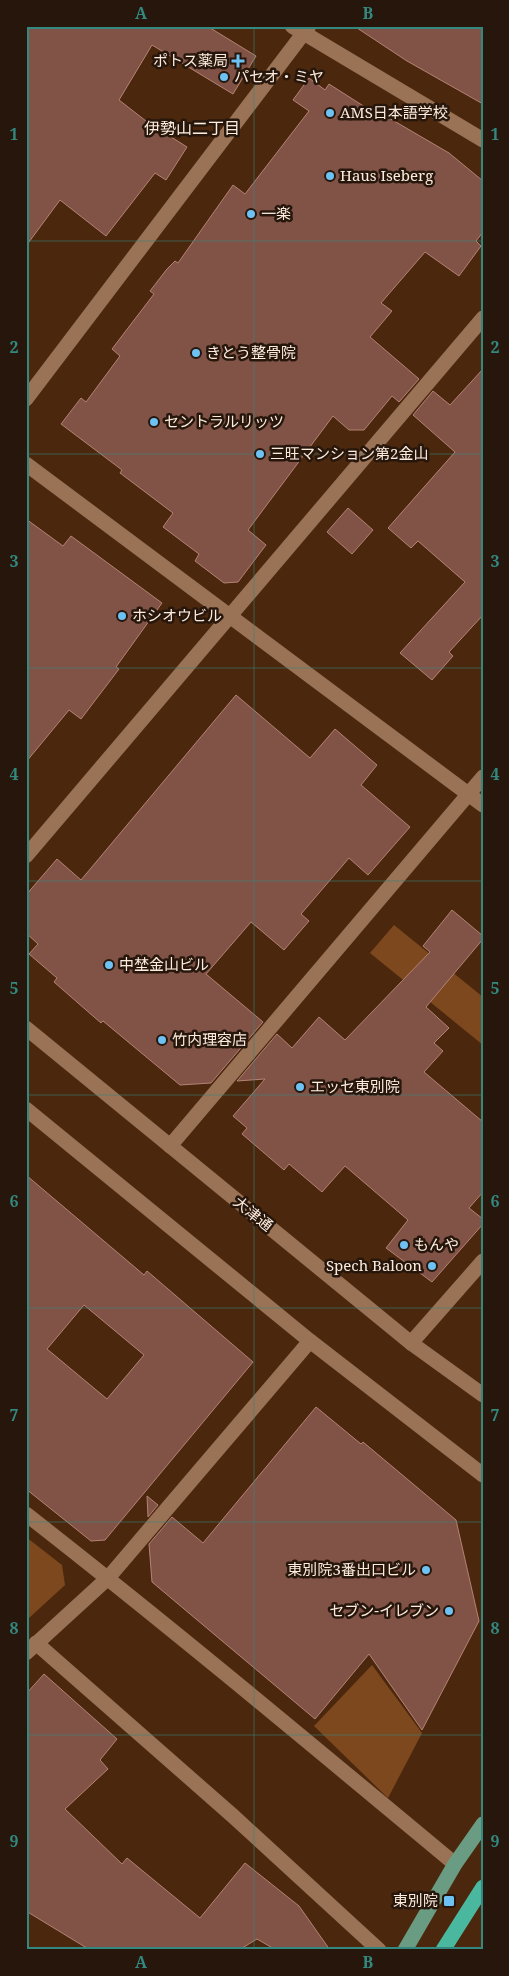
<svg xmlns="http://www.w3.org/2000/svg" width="509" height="1976" viewBox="0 0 509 1976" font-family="'Noto Serif','Noto Sans JP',serif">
	<rect width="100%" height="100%" fill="#4b280d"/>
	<g fill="#7e481e">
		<path d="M394,925L483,997V1045L370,953Z"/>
		<path d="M26,1537L62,1565L65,1585L29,1618L26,1616Z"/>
		<path d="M372,1665L422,1733L388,1798L314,1726Z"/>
	</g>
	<g fill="#815347" stroke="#b48275" fill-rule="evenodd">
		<path d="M26,26H207L256,56L233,94L152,45L119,100L146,121L187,147L166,180L155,173L106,236L60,200L26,246Z"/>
		<path d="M354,26H483V104L407,61Z"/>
		<path d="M309,78L325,90L329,84L376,114L377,111L449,153L483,181V232L476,241L481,246L459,276L425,252L381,303L392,311L370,337L419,379L399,402L392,396L364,430H349L333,416L248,530L266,545L238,582L224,583L195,561L199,554L163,527L173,513L120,473L122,470L61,424L81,398L86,402L120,356L112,349L154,294L150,291L167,269L175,261L178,263L233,185L245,194L309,111L293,100Z"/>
		<path d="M483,369V615L449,652L453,656L432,680L400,653L465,582L418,541L411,548L388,528L455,452L413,415L433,391L450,405Z"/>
		<path d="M348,508L373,530L352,554L327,532Z"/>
		<path d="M26,519L63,546L71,536L162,603L116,667L119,669L81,719L69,710L26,762Z"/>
		<path d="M236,695L310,758L335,729L377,765L361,785L410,827L368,875L349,858L301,914L309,921L284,950L251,922L206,974L263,1022L211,1083L180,1085L103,1021L101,1023L54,982L57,978L29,954L38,944L26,933V895L57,859L81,880Z"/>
		<path d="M452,910L483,936V939L426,1007L449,1028L434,1043L443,1051L424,1072L483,1122V1192L469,1208L483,1219V1224L432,1282L386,1248L408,1220L345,1166L322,1192L289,1164L284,1170L242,1134L247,1128L233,1116L265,1079L237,1081L277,1034L292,1048L319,1017L345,1040L430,952L423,946Z"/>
		<path d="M26,1175L144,1275L147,1271L253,1362L105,1540L91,1541L26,1489ZM84,1305L144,1355L107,1399L47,1349Z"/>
		<path d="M316,1407L361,1444L363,1442L456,1520L479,1621L422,1730L369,1654L315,1719L152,1582L149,1544L172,1517L203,1543Z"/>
		<path d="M147,1496L158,1505L148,1517Z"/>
		<path d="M44,1674L117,1739L100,1760L108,1769L65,1809L122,1864L127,1858L200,1918L245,1863L299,1906L330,1950H276L257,1939L239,1950H90L26,1911V1694Z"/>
	</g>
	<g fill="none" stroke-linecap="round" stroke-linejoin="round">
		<g stroke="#9a7256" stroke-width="15">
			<path d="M292,26L483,140"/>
			<path d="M26,399L309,26"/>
			<path d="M26,464L483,805"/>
			<path d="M26,856L483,318"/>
			<path d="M26,1028L411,1343L483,1395"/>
			<path d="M26,1109L310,1341L483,1475"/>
			<path d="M170,1146L483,777"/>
			<path d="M411,1343L483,1261"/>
			<path d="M26,1514C172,1628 313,1746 455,1864"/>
			<path d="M36,1643L233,1816L379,1950"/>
			<path d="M26,1653L108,1578L310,1341"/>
		</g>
		<path stroke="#699c82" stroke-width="15" d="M405,1950L455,1864L483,1824"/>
		<path stroke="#49b89f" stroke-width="15" d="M443,1950L483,1887"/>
	</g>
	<path fill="none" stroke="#33887f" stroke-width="1" stroke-opacity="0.55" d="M254,26V1950M26,241H483M26,454H483M26,668H483M26,881H483M26,1095H483M26,1308H483M26,1522H483M26,1735H483"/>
	<g fill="#6dc2f3" stroke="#26160b" stroke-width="2">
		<path d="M235.5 53.5h5v5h5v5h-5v5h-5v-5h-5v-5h5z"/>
		<circle cx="224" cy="77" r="5"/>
		<circle cx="330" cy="113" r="5"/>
		<circle cx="330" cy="176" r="5"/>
		<circle cx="251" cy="214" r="5"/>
		<circle cx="196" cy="353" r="5"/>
		<circle cx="154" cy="422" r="5"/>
		<circle cx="260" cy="454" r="5"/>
		<circle cx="122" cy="616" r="5"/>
		<circle cx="109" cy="965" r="5"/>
		<circle cx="162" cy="1040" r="5"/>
		<circle cx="300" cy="1087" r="5"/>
		<circle cx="404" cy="1245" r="5"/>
		<circle cx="432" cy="1266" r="5"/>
		<circle cx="426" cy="1570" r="5"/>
		<circle cx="449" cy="1611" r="5"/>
		<rect x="443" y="1895" width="12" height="12" rx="2.5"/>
	</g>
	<g text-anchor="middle" stroke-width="5" stroke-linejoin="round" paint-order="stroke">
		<g font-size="15" fill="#fdebde" stroke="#26160b" text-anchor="start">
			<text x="228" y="66" text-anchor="end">ポトス薬局</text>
			<text x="234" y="82">パセオ・ミヤ</text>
			<text x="340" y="118">AMS日本語学校</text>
			<text x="340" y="181">Haus Iseberg</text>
			<text x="261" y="219">一楽</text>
			<text x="206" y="358">きとう整骨院</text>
			<text x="164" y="427">セントラルリッツ</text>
			<text x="270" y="459">三旺マンション第2金山</text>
			<text x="132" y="621">ホシオウビル</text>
			<text x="119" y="970">中埜金山ビル</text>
			<text x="172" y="1045">竹内理容店</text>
			<text x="310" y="1092">エッセ東別院</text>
			<text x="414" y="1250">もんや</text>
			<text x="422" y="1271" text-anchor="end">Spech Baloon</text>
			<text x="416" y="1575" text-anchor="end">東別院3番出口ビル</text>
			<text x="439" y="1616" text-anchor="end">セブン-イレブン</text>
			<text x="438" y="1906" text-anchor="end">東別院</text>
		</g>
		<g font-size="15" fill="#fdebde" stroke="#26160b">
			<text transform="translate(253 1214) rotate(39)" y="5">大津通</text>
		</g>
		<g font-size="16" fill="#fdebde" stroke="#26160b">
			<text x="192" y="134">伊勢山二丁目</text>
		</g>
	</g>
	<rect width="509" height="1976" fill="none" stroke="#26160b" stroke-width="55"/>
	<rect x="28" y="28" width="454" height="1920" fill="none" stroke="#33887f" stroke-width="2"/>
	<g font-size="16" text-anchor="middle" font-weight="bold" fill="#33887f">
		<text x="141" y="19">A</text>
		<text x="368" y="19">B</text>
		<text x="14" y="140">1</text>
		<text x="495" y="140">1</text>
		<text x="14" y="353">2</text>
		<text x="495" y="353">2</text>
		<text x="14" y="567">3</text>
		<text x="495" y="567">3</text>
		<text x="14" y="780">4</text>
		<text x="495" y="780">4</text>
		<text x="14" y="994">5</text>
		<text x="495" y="994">5</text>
		<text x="14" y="1207">6</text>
		<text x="495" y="1207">6</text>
		<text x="14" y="1421">7</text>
		<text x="495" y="1421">7</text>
		<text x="14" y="1634">8</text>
		<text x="495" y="1634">8</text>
		<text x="14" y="1847">9</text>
		<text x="495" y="1847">9</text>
		<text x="141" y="1968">A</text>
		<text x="368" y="1968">B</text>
	</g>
</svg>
